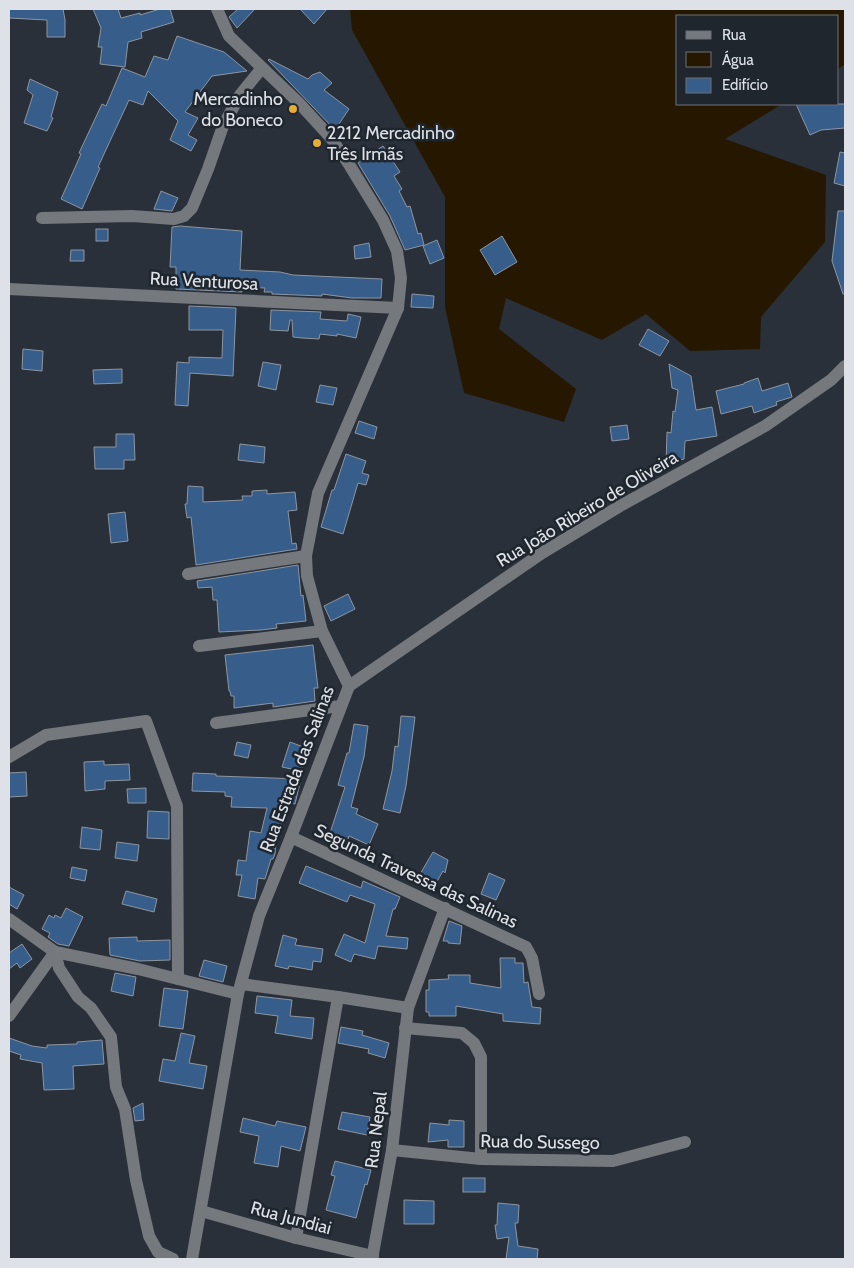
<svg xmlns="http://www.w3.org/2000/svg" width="854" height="1268" viewBox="0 0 854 1268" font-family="Cabin,sans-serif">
	<rect width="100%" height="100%" fill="#293039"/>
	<path fill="#261800" d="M350,9H845V64L838,69V16H678V104H782L725,139L826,175L825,242L761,317L760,349L690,351L646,314L602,340L506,298L499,329L576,389L564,422L464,393L445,307V197L352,30Z"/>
	<g fill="#375d8a" stroke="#8d96a0">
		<path d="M9,9H63L65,20V37H47V20L9,18Z"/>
		<path d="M93,9H118L121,18L140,13V15L160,9H170L174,22L141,32L142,38L128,42L125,67L100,64L102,47H98L101,28Z"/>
		<path d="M238,9H255L237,28L229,17Z"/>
		<path d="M300,9H327L314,24Z"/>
		<path d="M177,36L224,52L247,71L212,76L185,112L198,118L188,135L197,140L191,151L170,140L178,121L148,91L143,105L129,100L98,167L100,168L82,209L61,199L81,154L79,153L102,104L106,106L122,68L145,77L154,56L168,60Z"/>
		<path d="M269,59L308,79L312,75L320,72L332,83L324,90L349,109L335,130L268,60Z"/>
		<path d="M30,79L58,92L51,117L53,118L47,131L24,123L33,95L27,90Z"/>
		<path d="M796,104H845V128L821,130L810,135Z"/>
		<path d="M383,146L400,172L394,176L402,189L399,191L407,207L410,206L418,234L421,233L424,245L405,250L390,216L358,163Z"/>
		<path d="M840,152L845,153V186L834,183Z"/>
		<path d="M161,191L178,198L172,211L154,209Z"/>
		<path d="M838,211H845V294H843L832,261Z"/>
		<path d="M180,226L242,231L240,270L280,272L293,275L382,279L381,298H352L322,294V296L272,294V292H264L265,288L242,287V292L176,289V267H170L172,227Z"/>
		<rect x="96" y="229" width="12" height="12"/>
		<path d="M502,236L517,262L495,275L480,250Z"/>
		<path d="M437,240L444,258L430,264L423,246Z"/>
		<path d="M369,243L371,257L355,259L354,246Z"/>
		<path d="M71,250H84V261H70Z"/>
		<path d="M412,294L434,296L433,308L411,307Z"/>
		<path d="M189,306L236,308L233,376L190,373L188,406L175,405L177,362L189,363V357L222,358L223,330H189Z"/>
		<path d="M271,310L321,312L320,319L347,321L348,314L361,317L356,338L337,334V336L320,334L319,339L302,338L293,337L292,320H290L288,331L270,330Z"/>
		<path d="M648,329L669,341L660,356L639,345Z"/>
		<path d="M23,349L43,351L42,371L22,369Z"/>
		<path d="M263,362L281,365L276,390L258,386Z"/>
		<path d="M669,364L691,376L696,410L712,407L717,436L685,441L684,459L666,464L667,432L671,433L673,411L675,412L678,390L672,388Z"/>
		<path d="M122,369V383L94,384L93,370Z"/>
		<path d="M758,378L762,391L788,383L792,397L776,402L777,405L754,413L752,406L721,414L716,391L744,384V383Z"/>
		<path d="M320,385L337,388L333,405L316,402Z"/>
		<path d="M359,421L377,427L374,439L355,433Z"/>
		<path d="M627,425L629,439L612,441L610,427Z"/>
		<path d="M116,434H134L135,460H124V469H95L94,447H116Z"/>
		<path d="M240,444L265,447L264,463L238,460Z"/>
		<path d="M346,454L366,461L362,473L369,475L366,485L358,483L343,534L321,527L332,490H334Z"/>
		<path d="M188,486L203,487V502L243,500L242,496H252V491L267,490V494L295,492L297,510L288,511L292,544L296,543L297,549L196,565L191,517L187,518L185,504H187Z"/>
		<path d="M125,512L128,541L111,543L108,514Z"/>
		<path d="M298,565L301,596L303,595L306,621L276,624L277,628L261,630L219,632L217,600H213L212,587L198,588L197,581Z"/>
		<path d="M348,594L355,609L331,621L324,606Z"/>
		<path d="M313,645L318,688H314L315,701L273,707V703L234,708V696H231L230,691H229L225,655Z"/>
		<path d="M401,716L415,717L406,786L400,813L383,809L392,771L395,746L398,747Z"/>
		<path d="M354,724L368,726L364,757L351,807L358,809L356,814L378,824L369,845L349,836L348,839L330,833L345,787L338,785L347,753H349Z"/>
		<path d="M237,742L251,745L248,758L234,755Z"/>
		<path d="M290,742L309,749L301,771L282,767Z"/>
		<path d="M104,761V765L129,764L130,780L105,781V789L85,791L84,762Z"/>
		<path d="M26,772L27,796L9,797V773Z"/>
		<path d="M193,773L216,774V776L301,779L295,804L287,802L280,831L277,830L275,854L273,859H271L265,879L258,878L255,899L238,896L242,875H236L238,860L246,861L250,831L261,833L267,808L231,807L232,797L225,796V792L192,791Z"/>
		<path d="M146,788V803H128L127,789Z"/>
		<path d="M148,811L169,812V839L147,838Z"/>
		<path d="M82,827L102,830L100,850L80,848Z"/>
		<path d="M117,842L139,845L137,861L115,858Z"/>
		<path d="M433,852L448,860L445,873L443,871L432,890L416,881Z"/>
		<path d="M306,866L361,888L363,881L400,897L395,909H393L386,936L408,938L407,949L378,946L375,959L354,954L351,962L335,955L344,934L365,943L375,904L350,895L347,902L299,883Z"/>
		<path d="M72,867L87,870L85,881L70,878Z"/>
		<path d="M489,873L505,880L496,900L481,894Z"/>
		<path d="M9,887L24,895L17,909L9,904Z"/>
		<path d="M126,891L157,899L154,912L122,904Z"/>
		<path d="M66,908L83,917L69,946L58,944L48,937L50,933L42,929L49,915L54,918L55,915L61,918Z"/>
		<path d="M449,921L462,926L460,944L448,943V941H443Z"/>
		<path d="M283,935L297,939L295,945L323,949L321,962L313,961L312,970L289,966L288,969L275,966Z"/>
		<path d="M137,937V941L170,940V960L140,961L110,955L109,938Z"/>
		<path d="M22,944L32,959L20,968L17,963L9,969V953Z"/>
		<path d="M500,958H515V963H523L524,983L528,982L532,1007L541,1008L540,1024L503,1021V1014L456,1006V1016H429V1012H426V990H429V980L449,979L448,975H470V983L501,988Z"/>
		<path d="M204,960L227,966L223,982L199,976Z"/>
		<path d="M115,973L136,977L133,996L111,991Z"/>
		<path d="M164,988L188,991L183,1029L159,1026Z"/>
		<path d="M257,996L292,1000L290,1016L314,1018L312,1039L275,1033L278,1016L255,1013Z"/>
		<path d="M341,1027L363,1031L362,1035L389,1043L385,1058L368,1053L369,1049L338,1043Z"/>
		<path d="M181,1033L195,1036L189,1063L207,1066L203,1089L159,1081L163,1059L175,1061Z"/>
		<path d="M9,1038L32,1046L47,1048V1045L77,1044V1042L102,1040L104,1064L73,1066L74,1089L44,1090L42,1063L20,1059L21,1055L9,1051Z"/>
		<path d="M143,1103L144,1120L135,1121L133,1108Z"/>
		<path d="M342,1112L370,1117L367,1135L338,1129Z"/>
		<path d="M243,1118L275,1126L277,1121L306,1127L300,1151L281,1146L278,1167L254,1163L259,1136L240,1132Z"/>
		<path d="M449,1120L464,1121V1147H448V1140L428,1142L430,1123L449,1125Z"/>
		<path d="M335,1161L371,1170L367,1185L365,1184L356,1218L326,1210L335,1176L331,1175Z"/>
		<rect x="463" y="1178" width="22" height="14"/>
		<path d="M404,1200L434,1201V1224H404Z"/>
		<path d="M498,1203L519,1205L518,1223H515L518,1246L538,1249L537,1259H506L509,1237L497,1239L495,1225H497Z"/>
	</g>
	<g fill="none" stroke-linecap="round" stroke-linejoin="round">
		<g stroke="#75787d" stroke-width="12">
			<path d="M42,218L132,216L174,219L184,216L192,208L208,169L223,126L240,95L262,68"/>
			<path d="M9,289L398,308"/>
			<path d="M188,574L306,556"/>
			<path d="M199,646L322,631"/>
			<path d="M349,686L542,553L620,506L765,426L831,380L845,366"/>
			<path d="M216,723L340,706"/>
			<path d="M9,757L46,735L146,721L177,806L178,979"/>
			<path d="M291,837L526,947L532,958L539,994"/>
			<path d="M9,919L55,952L138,969L238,994"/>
			<path d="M55,952L59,968L78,997L91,1008L111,1037L116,1087L125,1109L136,1180L149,1236L158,1252L173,1259"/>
			<path d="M241,984L338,997L408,1008"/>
			<path d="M9,1016L55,952"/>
			<path d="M405,1028L462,1033L474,1043L481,1057V1159"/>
			<path d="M392,1150L481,1159L613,1161L685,1142"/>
			<path d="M201,1211L296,1238L373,1256"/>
			<path d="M296,1238L338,997"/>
			<path d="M192,1259L238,994L259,916L291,837L349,686L322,631L307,576L306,556L318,493L398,308L401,278L397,251L383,220L350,166L331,138L299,103L229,36L217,9"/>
			<path d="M372,1259L392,1150L408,1008L445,908"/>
		</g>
	</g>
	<g fill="#e4ae35" stroke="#20262e" stroke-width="2">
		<circle cx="293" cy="109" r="5"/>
		<circle cx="317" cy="143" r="5"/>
	</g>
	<g text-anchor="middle" stroke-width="5" stroke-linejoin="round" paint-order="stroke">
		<g font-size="18" fill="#dee2e8" stroke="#20262e" text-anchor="end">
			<text x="283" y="105">Mercadinho<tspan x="283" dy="21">do Boneco</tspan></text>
			<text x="327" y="139" text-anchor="start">2212 Mercadinho<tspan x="327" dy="21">Três Irmãs</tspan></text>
		</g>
		<g font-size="18" fill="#dee2e8" stroke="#20262e">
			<text transform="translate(204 281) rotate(3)" y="6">Rua Venturosa</text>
			<text transform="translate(587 509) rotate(-31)" y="6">Rua João Ribeiro de Oliveira</text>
			<text transform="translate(297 769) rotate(-69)" y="6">Rua Estrada das Salinas</text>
			<text transform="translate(416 876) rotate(25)" y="6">Segunda Travessa das Salinas</text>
			<text transform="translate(376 1130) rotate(-83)" y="6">Rua Nepal</text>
			<text transform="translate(540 1142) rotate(1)" y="6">Rua do Sussego</text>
			<text transform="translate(291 1218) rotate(15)" y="6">Rua Jundiai</text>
		</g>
	</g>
	<rect width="854" height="1268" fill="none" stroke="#dee2e8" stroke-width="20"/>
	<rect x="676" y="15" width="162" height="90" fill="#20262e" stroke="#6c7178"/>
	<rect x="686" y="31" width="25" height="8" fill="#75787d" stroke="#6c7178"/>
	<text x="722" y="40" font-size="15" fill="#dee2e8">Rua</text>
	<rect x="686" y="52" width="25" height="15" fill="#261800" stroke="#6c7178"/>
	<text x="722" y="65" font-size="15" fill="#dee2e8">Água</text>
	<rect x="686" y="78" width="25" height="15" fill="#375d8a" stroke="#6c7178"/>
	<text x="722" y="90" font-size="15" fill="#dee2e8">Edifício</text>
</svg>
